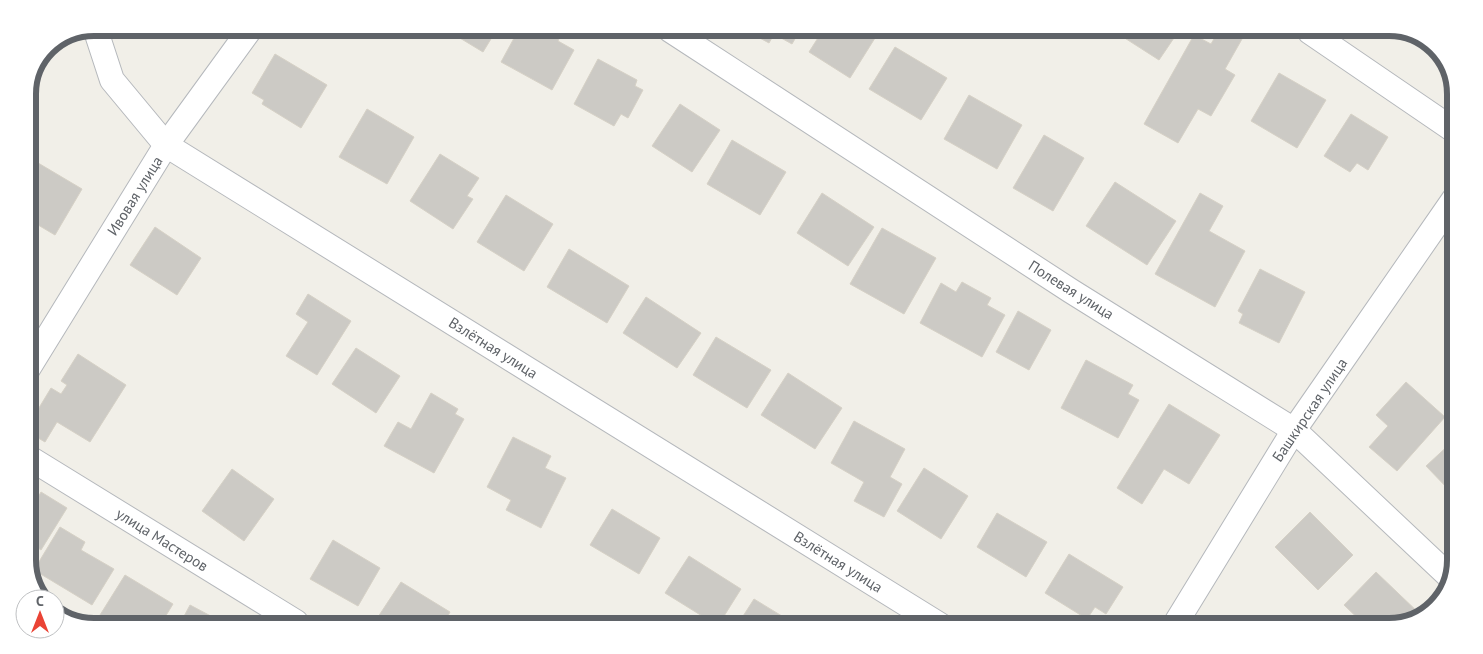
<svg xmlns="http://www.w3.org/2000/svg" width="1483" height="654" viewBox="0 0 1483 654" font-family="'PT Sans',sans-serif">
	<rect width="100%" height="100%" fill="#f1efe8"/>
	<g fill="#cccac5" stroke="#d6d1c6">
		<path d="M445,29H497L483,52Z"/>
		<path d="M519,29H552L561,34L558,41L574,50L552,90L501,62Z"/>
		<path d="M745,30H800L792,44L774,34L769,43Z"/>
		<path d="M823,30H863L875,38L850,78L809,52Z"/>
		<path d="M1122,31L1178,32L1159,60L1120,35Z"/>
		<path d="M1218,32H1229L1242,39L1225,69L1235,75L1211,116L1198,109L1178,143L1144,124L1194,35L1211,44Z"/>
		<path d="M895,47L947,78L921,120L869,89Z"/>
		<path d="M275,54L327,85L301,128L262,104L264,100L252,93Z"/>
		<path d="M598,59L637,80L635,86L643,90L628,118L621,114L614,126L574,104Z"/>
		<path d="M1279,73L1326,100L1297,148L1251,121Z"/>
		<path d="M34,77L38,88L28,92V90Z"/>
		<path d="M969,95L1022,125L997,169L944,139Z"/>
		<path d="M680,104L720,130L692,172L652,146Z"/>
		<path d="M367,109L414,137L387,184L339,157Z"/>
		<path d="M1351,114L1388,137L1368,170L1357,163L1350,172L1324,156Z"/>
		<path d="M1044,135L1084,158L1053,211L1013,188Z"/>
		<path d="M732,140L786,172L760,215L707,184Z"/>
		<path d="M440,154L479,178L467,196L473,199L453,229L410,201Z"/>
		<path d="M28,157L82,189L55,235L28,219Z"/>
		<path d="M1115,182L1176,221L1147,265L1086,226Z"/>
		<path d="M822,193L874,227L848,266L797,233Z"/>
		<path d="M1200,193L1223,206L1209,231L1245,251L1215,307L1155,274Z"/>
		<path d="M506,195L553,224L524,271L477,242Z"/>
		<path d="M155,227L201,258L177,295L130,265Z"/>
		<path d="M882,228L936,258L904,314L850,284Z"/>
		<path d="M569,249L629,286L607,323L547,287Z"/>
		<path d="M1454,250V267L1445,259Z"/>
		<path d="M1260,269L1305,292L1279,343L1239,323L1243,314L1238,311Z"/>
		<path d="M962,282L991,298L987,305L1005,315L982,357L920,323L941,283L956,292Z"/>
		<path d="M308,294L351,321L317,375L286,356L308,322L296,314Z"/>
		<path d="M646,297L701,333L677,368L623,333Z"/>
		<path d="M1018,311L1051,330L1029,370L996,352Z"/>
		<path d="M716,337L771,370L747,408L693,375Z"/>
		<path d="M356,348L400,376L376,413L332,384Z"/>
		<path d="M78,354L126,385L90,442L57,422L45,442L28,432V426L51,388L61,394L67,385L61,381Z"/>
		<path d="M1086,360L1133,385L1128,394L1139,400L1118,438L1061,408Z"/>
		<path d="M788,373L842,408L815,449L761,415Z"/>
		<path d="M1406,382L1445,417L1397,471L1369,447L1388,426L1376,415Z"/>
		<path d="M431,393L458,409L455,414L464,419L434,473L384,446L398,422L411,429Z"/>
		<path d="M1169,404L1220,435L1189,484L1164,469L1142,504L1117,488Z"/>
		<path d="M854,421L905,449L890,477L902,484L884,517L854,501L864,482L831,463Z"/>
		<path d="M513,437L551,456L545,468L566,478L541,528L506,510L511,500L487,487Z"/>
		<path d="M1452,442L1451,492L1426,466Z"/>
		<path d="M924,468L968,496L941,539L897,511Z"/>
		<path d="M232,469L274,499L244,541L202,511Z"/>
		<path d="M41,492L67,508L41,550L29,542L28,544V514Z"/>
		<path d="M612,509L660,538L639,574L590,545Z"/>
		<path d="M1310,512L1353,555L1318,590L1275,547Z"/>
		<path d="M997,513L1047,542L1026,577L977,547Z"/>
		<path d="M60,527L85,542L81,550L114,569L92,605L34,570Z"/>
		<path d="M333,540L380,568L358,606L310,579Z"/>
		<path d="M1069,554L1123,587L1106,614L1095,607L1087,619L1045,593Z"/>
		<path d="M689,556L741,589L719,624H715L665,593Z"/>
		<path d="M1376,572L1422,616L1389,626H1366L1344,605Z"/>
		<path d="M125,575L173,604L162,622H110L100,615Z"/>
		<path d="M401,582L450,612L444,623H387L378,617Z"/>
		<path d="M754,599L795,624H738Z"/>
		<path d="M190,605L222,622H181Z"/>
	</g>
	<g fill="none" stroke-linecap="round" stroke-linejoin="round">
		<g stroke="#b5b8bc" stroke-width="26">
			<g id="minor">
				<path d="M95,28L112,80L166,145L940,625"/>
				<path d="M670,30L1071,291L1294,430L1451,578"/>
				<path d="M1310,32L1455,131"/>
				<path d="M28,369L166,145L251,28"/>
				<path d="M28,457L296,622"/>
				<path d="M1174,626L1294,430L1454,199"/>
			</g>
		</g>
		<use href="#minor" stroke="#fff" stroke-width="24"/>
	</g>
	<g text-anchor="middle" stroke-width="4" stroke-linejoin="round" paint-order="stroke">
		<g font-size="15" fill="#5f6368" stroke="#fff">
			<text transform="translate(135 196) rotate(-58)" y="5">Ивовая улица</text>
			<text transform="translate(1071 290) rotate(32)" y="5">Полевая улица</text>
			<text transform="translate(493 348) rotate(32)" y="5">Взлётная улица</text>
			<text transform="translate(1310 410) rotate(-56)" y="5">Башкирская улица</text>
			<text transform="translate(162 540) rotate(32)" y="5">улица Мастеров</text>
			<text transform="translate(838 562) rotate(32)" y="5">Взлётная улица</text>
		</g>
	</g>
	<path d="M0 0H1483V654H0ZM94 36H1389A58 58 0 0 1 1447 94V560A58 58 0 0 1 1389 618H94A58 58 0 0 1 36 560V94A58 58 0 0 1 94 36Z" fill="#fff" fill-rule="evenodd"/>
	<path fill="none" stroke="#5f6368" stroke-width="6" d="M94 36H1389A58 58 0 0 1 1447 94V560A58 58 0 0 1 1389 618H94A58 58 0 0 1 36 560V94A58 58 0 0 1 94 36Z"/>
	<g transform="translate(40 614)"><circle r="24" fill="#ffffff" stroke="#bfc1c3"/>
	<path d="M0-4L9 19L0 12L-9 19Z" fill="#ea4335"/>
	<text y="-8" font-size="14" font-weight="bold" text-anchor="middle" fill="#5f6368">С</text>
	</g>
</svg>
